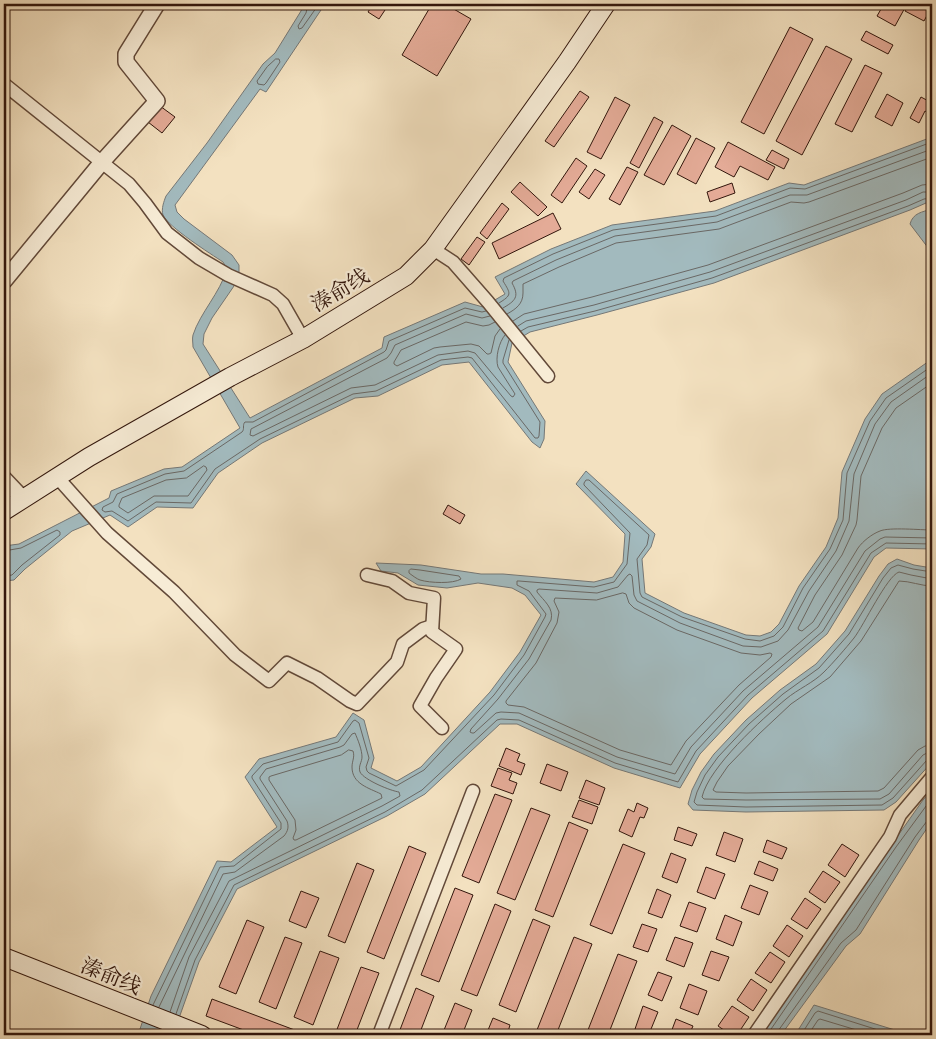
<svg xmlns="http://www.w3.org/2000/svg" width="936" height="1039" viewBox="0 0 936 1039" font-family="'IM FELL Double Pica','Noto Serif SC',serif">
	<rect width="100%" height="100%" fill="#f3e1c0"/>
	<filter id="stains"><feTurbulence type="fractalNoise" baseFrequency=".004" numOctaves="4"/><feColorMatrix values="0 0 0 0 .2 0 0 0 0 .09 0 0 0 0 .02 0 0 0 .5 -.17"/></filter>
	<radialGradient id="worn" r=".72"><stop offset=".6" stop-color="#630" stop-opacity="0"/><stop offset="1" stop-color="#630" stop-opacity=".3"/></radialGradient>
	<g fill="#a2babe" stroke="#757877">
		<path d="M304,4H325L266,92L260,89L175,205L177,212L184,219L232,255L239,265V275L234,286L212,318L204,334L203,344L250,418L382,348L384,337L465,302L483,307L505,294L495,277L551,249L612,225L715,211L789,183L804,185L932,137V203H926L910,210L714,283L597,315L530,332L512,343L508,362L545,421L544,439L540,448L532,442L469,362L442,365L378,396L355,398L262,443L218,473L193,508L157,507L128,527L110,515L72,531L25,569L14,580L4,581V546L19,544L109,498L111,491L164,469L182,467L240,428L193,347C193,343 192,339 193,335C200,313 220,293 227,269L223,262C211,254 168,227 163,215C161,209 164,201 166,196L207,143L263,64L275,53L301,11Z"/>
		<path d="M932,209V253L910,224C913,213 922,212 932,209Z"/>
		<path d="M932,359V549L886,548L874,557L827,634L752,698L700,754L680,788L614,768L517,724H500L425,794L387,816L237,889L199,962L173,1035H138L151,996L217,861L231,862L277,827L245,777L259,759L336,737L353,713L364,720L374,758L371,768L397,781L421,767L490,692L520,652L541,615L525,595L512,588L478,583L447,588L418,585L398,573L381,571L376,563L421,565L481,574H503L594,582L613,577L623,562L625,534L576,484L586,471L655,534L651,547L642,559L645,593L684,613L746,635L760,636L771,632L779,624L799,586L826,547L838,518L842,472L865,419L882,394Z"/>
		<path d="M897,559L914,565L932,568V762L896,802L884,810L746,812L693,810L688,804L692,790L701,772L714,754L746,720L780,690L816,664L845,631L879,576L888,564Z"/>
		<path d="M932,790V821L919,840L860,934L846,946L781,1035H760L892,844L923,800Z"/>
		<path d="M814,1005L911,1035H795Z"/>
	</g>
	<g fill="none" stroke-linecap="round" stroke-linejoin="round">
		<g stroke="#6a6865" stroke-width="1">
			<path d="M308,4L306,13L298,26L299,29L302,28L319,4"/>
			<path d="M276,59H279L280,62L266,83L264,85L258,84L257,81L267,67Z"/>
			<path d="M499,303C512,295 511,294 503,281L504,278L553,254L613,230L716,216L790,188L805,189L932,142"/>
			<path d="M503,308C515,301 520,297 512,283L513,281L556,260L615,236L717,222L790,195H807L932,149"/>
			<path d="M486,311L482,312L465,308L389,341L386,350L384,352L253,422H245C242,425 245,429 242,432L184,471L165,474L117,494L113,502L103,507L102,510L105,512L112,511L128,521L156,502L191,503L215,469L260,439L353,394L376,391L441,360L468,357L472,358L535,438H538L539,436L540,422L503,363V360L509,340"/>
			<path d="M507,314C516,309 523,304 523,293C523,290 523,287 523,284L559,267L616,243L719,229L791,202L804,203L809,202L932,157"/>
			<path d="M490,316L482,318L466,314L395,345L391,353L387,358L251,429L250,435L253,436L351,388L375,385L438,355L468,351L475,353L511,396L513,397L515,394L498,367C495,358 499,342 505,335"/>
			<path d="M513,321L524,314L592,297L708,265L903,193L922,185L932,184"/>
			<path d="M495,322L489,325L483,326L466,322L401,350L394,362V364L397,366L434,348L440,347L471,344L479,346L487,354H489L491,353L495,336L500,329"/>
			<path d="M518,326L526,321L594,305L710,272L906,200L923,192H932"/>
			<path d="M521,331L528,327L595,311L712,278L908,206L924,199L932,198"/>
			<path d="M932,373L891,402L875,424L854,474L849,521L836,551L809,591L788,630L778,641L761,647L743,646L680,623L637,601L634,595L632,576L630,574L628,575L618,587L597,593L539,589L537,590V592C544,601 554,608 551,620L529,659L498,699L471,729L470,732L472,733H474L496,713L501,712L519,713L617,757L675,774L691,747L743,691L818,627L865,551L880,539L885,537L932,538"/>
			<path d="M932,383L896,408L882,428L861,476L857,520L856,525L842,555L815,595L798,628L799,630L802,631L813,622L858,548C863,541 872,534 880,531C889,527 921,530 932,530"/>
			<path d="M204,466L206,467L207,470L188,496H154L128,513L119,507V505L122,498L166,480L186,478Z"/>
			<path d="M4,551L21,548L57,530L60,532V535L22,565L12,575L4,576"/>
			<path d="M411,569L420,570L459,576L461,579C453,584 430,583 420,580C417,579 413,576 409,573V571Z"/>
			<path d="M932,572L913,569L898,565L891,568L883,578L849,634L819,668L783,694L749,724L718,757L705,775L697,792L694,802L697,805L746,807L882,805L893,798L927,760L932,759"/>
			<path d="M932,579L911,575L899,572C887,576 864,625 854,638C846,648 833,663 824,672C813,683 798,689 786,699C762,719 709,767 702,797L704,799L746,800L880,799L889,794L923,755L927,753L932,752"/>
			<path d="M932,586C921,586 910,581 899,581L861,641L830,677L791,704L759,734L728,766L717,782L713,790L716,792L746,793L878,791L884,788L918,750L925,746L932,745"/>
			<path d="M623,593L626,594L629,603L634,608L677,630L741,653L760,655L770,653L772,654L771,657L739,685L686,741L671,765L620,750L524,707L508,705L506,703V701L536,663L557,623L559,612L554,601L555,598L596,600Z"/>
			<path d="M349,750L353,751C355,757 352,761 352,767C352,784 369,788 381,794L382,798L296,840H294L293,838L296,830L295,820L269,780V777L271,776L341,755Z"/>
			<path d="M153,1005L220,867L234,866L281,829V823L252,778V776L263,764L338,742L353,721L355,720L359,723L369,758L366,767L367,771L369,773L396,786L424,770L494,695L524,655L545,617L546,614L529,591L517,585V581H519L594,587L614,582L627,564L630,533L584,485V483L586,480H589L649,535L647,545L637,559L640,593L642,597L682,617L745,639L760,641L774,636L783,627L803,588L830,549L843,520L847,473L870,421L886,398L932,366"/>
			<path d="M159,1007L223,874L235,872L284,836C288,831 289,827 287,821L260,779V777L266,769L340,747L344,745L352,734L355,733C358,740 362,750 362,757C362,762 358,766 360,772C364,780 391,791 399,792L400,796L382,806L229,881L189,957L170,1012"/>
			<path d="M176,1014L195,960L234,885L385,812L422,790L497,720L501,719L519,720L615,763L678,782L696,751L748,695L823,631L871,553L886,543L932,544"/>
			<path d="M767,1035L896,847L932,798"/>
			<path d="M777,1035L778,1031L841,943L856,930L915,837L927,821L932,819"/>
			<path d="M801,1035L815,1013L818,1011L894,1035"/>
			<path d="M808,1035L818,1020L820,1019L873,1035"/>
		</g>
	</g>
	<g fill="#e4ab97" stroke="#32160c">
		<path d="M373,4H389L379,19L368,12Z"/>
		<path d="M432,4H445L471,19L437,76L402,55Z"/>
		<path d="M884,4H907L895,26L877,16Z"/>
		<path d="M909,4H932V6L924,21L905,11Z"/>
		<path d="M790,27L813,39L764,134L741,122Z"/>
		<path d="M866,31L893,45L888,54L861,40Z"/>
		<path d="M826,46L852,59L802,155L776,141Z"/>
		<path d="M865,65L882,73L852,132L835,124Z"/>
		<path d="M580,91L589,97L554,147L545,141Z"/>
		<path d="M887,94L903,103L892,126L875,117Z"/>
		<path d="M615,97L630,105L601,159L587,152Z"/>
		<path d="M921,97L932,103V115L925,111L919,123L910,118Z"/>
		<path d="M160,106L175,117L162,133L148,122Z"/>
		<path d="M654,117L663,122L639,168L630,163Z"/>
		<path d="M672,125L691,136L664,185L644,175Z"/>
		<path d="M696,138L715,148L696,184L677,174Z"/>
		<path d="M728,142L775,167L768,180L740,166L734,177L715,167Z"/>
		<path d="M772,150L789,159L784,169L766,160Z"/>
		<path d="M576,158L587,166L562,203L551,195Z"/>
		<path d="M627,167L638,172L620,205L609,199Z"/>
		<path d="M595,169L605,175L589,199L579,192Z"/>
		<path d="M520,182L547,207L538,216L511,192Z"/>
		<path d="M732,183L735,193L710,202L707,192Z"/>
		<path d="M502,203L509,209L487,239L480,233Z"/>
		<path d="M553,213L561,229L499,259L492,243Z"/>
		<path d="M477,237L485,242L469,265L461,259Z"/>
		<path d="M448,505L465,515L460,524L443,514Z"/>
		<path d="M506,748L520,754L517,761L525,764L521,775L499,766Z"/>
		<path d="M547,764L568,772L561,791L540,783Z"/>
		<path d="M498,768L512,773L509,780L517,783L513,794L491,786Z"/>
		<path d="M586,780L605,788L599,805L579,798Z"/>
		<path d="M495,794L512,800L479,883L462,876Z"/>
		<path d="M579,800L598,807L592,824L572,817Z"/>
		<path d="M637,803L648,808L644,818L640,817L632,837L619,831L628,809L634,812Z"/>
		<path d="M531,808L550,815L515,900L497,893Z"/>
		<path d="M569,822L588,830L553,917L535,910Z"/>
		<path d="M678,827L697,834L692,846L674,840Z"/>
		<path d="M724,832L743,839L735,862L716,855Z"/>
		<path d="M767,840L787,848L782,859L763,852Z"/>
		<path d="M623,844L645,853L612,934L590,925Z"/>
		<path d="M842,844L859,855L845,877L828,865Z"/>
		<path d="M409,846L426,853L384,959L367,952Z"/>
		<path d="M671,853L686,859L677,883L662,877Z"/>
		<path d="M759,861L778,869L773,881L754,874Z"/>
		<path d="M357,863L374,870L345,943L328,936Z"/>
		<path d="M706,867L725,874L715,899L697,892Z"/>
		<path d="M823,871L840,882L825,903L809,892Z"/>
		<path d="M750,885L768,892L759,915L741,908Z"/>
		<path d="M455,888L473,895L439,982L421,975Z"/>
		<path d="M657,889L671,895L662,918L648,913Z"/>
		<path d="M301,891L319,898L306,928L289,921Z"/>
		<path d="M805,898L821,909L807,929L791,919Z"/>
		<path d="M689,902L706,908L697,932L680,926Z"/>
		<path d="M495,904L511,911L477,996L461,990Z"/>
		<path d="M725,915L742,922L733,946L716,939Z"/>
		<path d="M533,919L550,926L516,1012L499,1005Z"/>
		<path d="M247,920L264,927L236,994L219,987Z"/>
		<path d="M642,924L657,929L648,952L633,947Z"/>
		<path d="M787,925L803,936L789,957L773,946Z"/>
		<path d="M285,937L302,943L276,1009L259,1002Z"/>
		<path d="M574,937L592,944L556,1035H535Z"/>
		<path d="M675,937L693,943L684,967L666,960Z"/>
		<path d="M320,951L339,958L313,1025L294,1017Z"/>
		<path d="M711,951L729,957L719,981L702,975Z"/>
		<path d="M770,952L785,962L771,983L755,973Z"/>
		<path d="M618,954L637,961L608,1035H586Z"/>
		<path d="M361,967L379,973L355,1035H343L336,1032Z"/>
		<path d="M658,972L672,977L662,1001L648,995Z"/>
		<path d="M751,979L767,990L753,1011L737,1000Z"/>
		<path d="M689,984L707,991L698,1015L680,1008Z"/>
		<path d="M416,988L434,996L419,1035H398Z"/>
		<path d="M212,999L308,1035H257L206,1016Z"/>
		<path d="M455,1003L472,1010L462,1035H442Z"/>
		<path d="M643,1006L658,1012L649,1034L635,1029Z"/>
		<path d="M732,1006L749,1017L737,1035H731L718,1026Z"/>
		<path d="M493,1018L510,1025L507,1035H486Z"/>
		<path d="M676,1019L693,1026L689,1035H670Z"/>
	</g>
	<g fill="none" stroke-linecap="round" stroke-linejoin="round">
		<g stroke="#624939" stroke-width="15">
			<g id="minor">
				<path d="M4,84L129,184L145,203L167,233L199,258L228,275L273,295L283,304L303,339"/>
				<path d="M433,249L453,262L488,302L548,376"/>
				<path d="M57,477L107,533L174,592L235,655L269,681L287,663L317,678L350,701L357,704L397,662L403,644L423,629L432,626"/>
				<path d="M367,575L392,581L409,593L434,598L432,632L456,649L436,678L420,706L442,728"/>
				<path d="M379,1035L473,791"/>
				<path d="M754,1035L890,837L900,815L932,777"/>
			</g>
		</g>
		<g stroke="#624939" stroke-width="18">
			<g id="tertiary">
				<path d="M4,281L102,162L157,101L126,62V54L157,4"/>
				<path d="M4,479L23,499"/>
			</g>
		</g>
		<g stroke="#32160c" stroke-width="20">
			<g id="secondary">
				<path d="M4,511L89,457L230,377L303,339L406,276L433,249L567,62L606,4"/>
				<path d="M4,957L202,1035"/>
			</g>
		</g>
		<use href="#minor" stroke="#f7ecd6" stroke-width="12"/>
		<use href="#tertiary" stroke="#f7ecd6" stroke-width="15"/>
		<use href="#secondary" stroke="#f7ecd6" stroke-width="18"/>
	</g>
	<g text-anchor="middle" stroke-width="4.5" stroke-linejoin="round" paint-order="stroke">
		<g font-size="21" fill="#32160c" stroke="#f7ecd6">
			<text transform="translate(340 290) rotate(-31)" y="7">溱俞线</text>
			<text transform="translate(111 976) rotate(22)" y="7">溱俞线</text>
		</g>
	</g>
	<rect width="936" height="1039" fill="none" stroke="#f3e1c0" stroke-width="20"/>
	<rect x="5" y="5" width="926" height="1029" fill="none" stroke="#32160c" stroke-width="2.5"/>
	<rect x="10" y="10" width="916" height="1019" fill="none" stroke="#32160c"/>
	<rect width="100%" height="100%" filter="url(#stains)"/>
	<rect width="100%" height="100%" fill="url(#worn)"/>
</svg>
